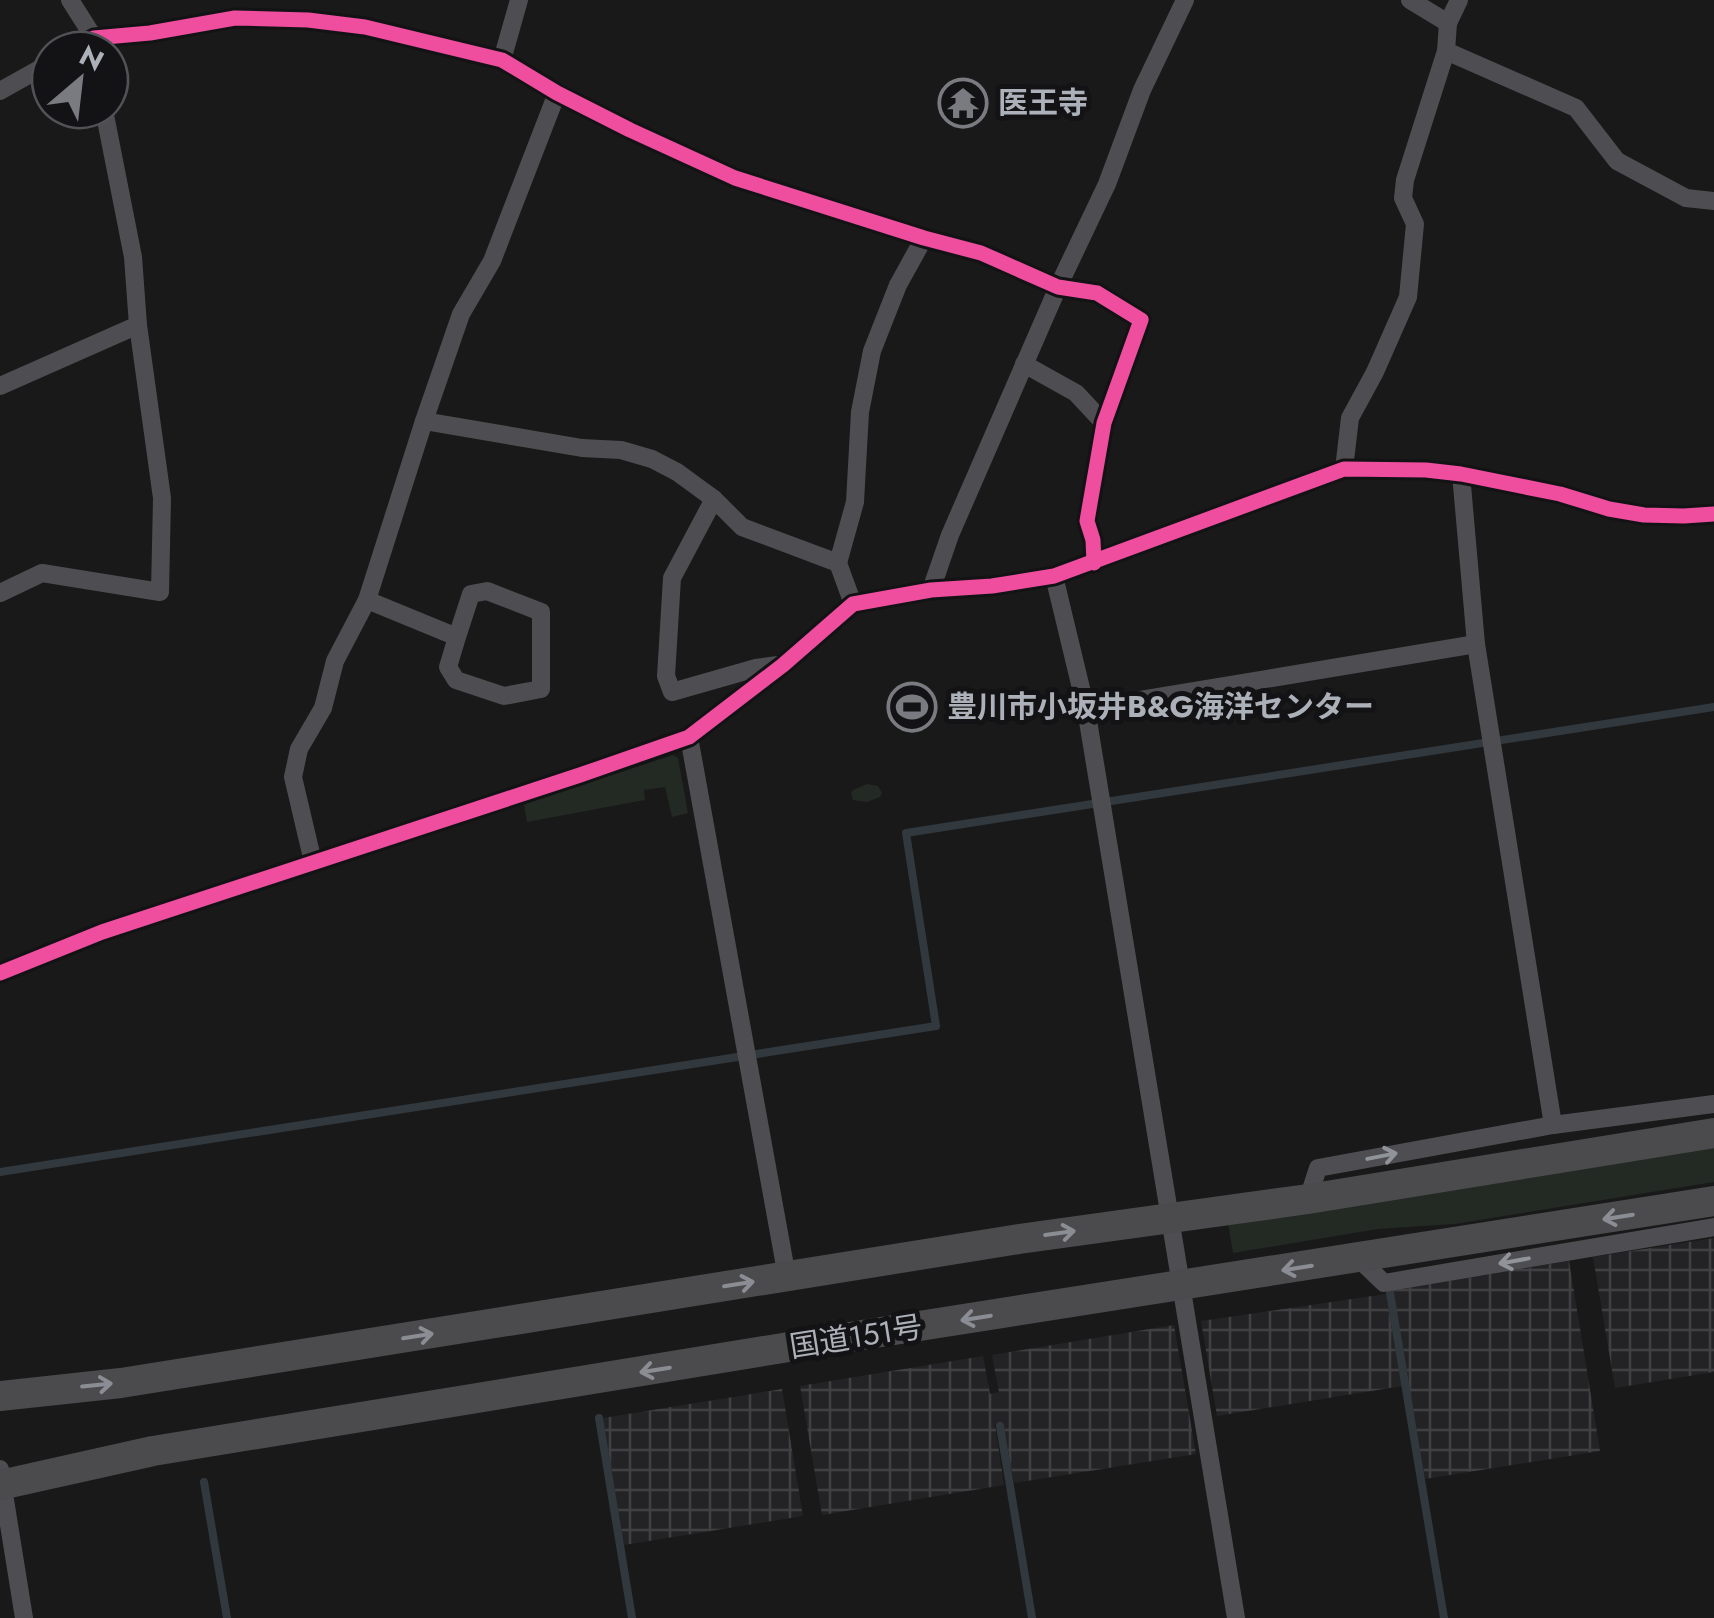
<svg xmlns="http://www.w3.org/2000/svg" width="1714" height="1618" viewBox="0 0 1714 1618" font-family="Jost,'Noto Sans JP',sans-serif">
	<defs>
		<pattern id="industrial-grid" width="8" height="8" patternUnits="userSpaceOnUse" patternTransform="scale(2.5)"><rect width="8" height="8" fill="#232325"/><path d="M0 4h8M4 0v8" fill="none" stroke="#404043"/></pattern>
	</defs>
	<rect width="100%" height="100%" fill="#191919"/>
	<g fill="url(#industrial-grid)">
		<path d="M1714,1238V1372L1615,1388L1593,1257Z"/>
		<path d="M1569,1261L1600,1451L1425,1479L1393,1290Z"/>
		<path d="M1386,1294L1402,1386L1217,1416L1201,1321Z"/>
		<path d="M1174,1325L1196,1454L1014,1483L1003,1423L995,1424L1004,1485L822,1515L800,1386L983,1356L990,1394L999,1392L992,1355Z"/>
		<path d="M782,1389L803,1516L624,1545L603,1418Z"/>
	</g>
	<g fill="#232923">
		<path d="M673,755L678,758L688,813L672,817L665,787L644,790L645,800L527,822L524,804Z"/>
		<path d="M867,784L878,786L882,793L880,797L867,802L853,800L851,793L853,790Z"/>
		<path d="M1714,1138V1182L1455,1224L1378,1229L1233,1253L1227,1217Z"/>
	</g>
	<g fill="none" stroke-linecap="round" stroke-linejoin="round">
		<g stroke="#31383e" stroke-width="8">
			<path d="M0,1172L936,1026L906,833L1714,707"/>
			<path d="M1390,1293L1444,1618"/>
			<path d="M599,1418L632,1618"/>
			<path d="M1000,1426L1032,1618"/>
			<path d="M204,1482L227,1618"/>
		</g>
		<g stroke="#4e4e52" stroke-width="18">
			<path d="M70,0L94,38L95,50"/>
			<path d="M1410,0L1448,23"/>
			<path d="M73,50L94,38L150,33L235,18L308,20L365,27L502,60L557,93L630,130L735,178L924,238L981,253L1058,287L1097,293L1141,320L1104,423L1087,521L1093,540L1094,563"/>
			<path d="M1446,51L1576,108L1617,161L1686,198L1714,201"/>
			<path d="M502,60L519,0"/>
			<path d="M0,91L50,63"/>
			<path d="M1024,364L1076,393L1104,423"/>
			<path d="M0,386L138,325"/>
			<path d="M424,421L582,448L621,450L652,459L677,472L714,499L742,527L838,563L853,604"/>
			<path d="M1344,469L1350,418L1375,372L1408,297L1415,224L1403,198L1405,180L1446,51L1448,23L1459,0"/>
			<path d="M1461,474L1476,644L1553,1125"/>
			<path d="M714,499L672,578L666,676L672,692L756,668L778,665"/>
			<path d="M838,563L855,502L860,412L872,351L898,285L924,238"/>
			<path d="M1054,576L1086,709L1236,1618"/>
			<path d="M931,590L950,535L1058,287L1107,184L1142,90L1185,0"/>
			<path d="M0,593L42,573L160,592L162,498L138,325L133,257L104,110"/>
			<path d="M367,600L457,637L471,594L487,591L541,612V689L504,696L456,680L448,667L457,637"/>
			<path d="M1086,709L1476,644"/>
			<path d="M689,737L787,1277"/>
			<path d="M313,862L293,777L299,749L323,708L335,661L367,600L424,421L461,314L492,261L557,93"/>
			<path d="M0,973L102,932L580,775L689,737L783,665L853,604L931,590L992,586L1054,576L1344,469L1426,470L1461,474L1560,494L1609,509L1644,515L1684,516L1714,514"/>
			<path d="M1308,1199L1318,1168L1553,1125L1714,1104"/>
			<path d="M1359,1259L1384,1283L1714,1227"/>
			<path d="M0,1469L24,1618"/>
		</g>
		<g stroke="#4b4b4e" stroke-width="30">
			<path d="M0,1396L121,1383L1019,1239L1308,1199L1714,1133"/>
			<path d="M0,1485L153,1451L862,1335L1714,1201"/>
		</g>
		<g stroke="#131315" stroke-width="21">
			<g id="cycleway">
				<path d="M73,50L94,38L150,33L235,18L308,20L365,27L502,60L557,93L630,130L735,178L924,238L981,253L1058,287L1097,293L1141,320L1104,423L1087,521L1093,540L1094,563"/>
				<path d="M0,973L102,932L580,775L689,737L783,665L853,604L931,590L992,586L1054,576L1344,469L1426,470L1461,474L1560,494L1609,509L1644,515L1684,516L1714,514"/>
			</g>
		</g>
		<use href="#cycleway" stroke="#ef4d9e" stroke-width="15"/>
	</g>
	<defs><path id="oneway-shaft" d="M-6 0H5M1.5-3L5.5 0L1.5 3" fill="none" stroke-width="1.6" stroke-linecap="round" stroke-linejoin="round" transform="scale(2.5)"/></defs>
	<g stroke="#909399">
		<use href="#oneway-shaft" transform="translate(1382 1156) rotate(-11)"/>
		<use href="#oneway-shaft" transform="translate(1514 1261) rotate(170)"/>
	</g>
	<g stroke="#8a8d93">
		<use href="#oneway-shaft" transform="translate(1618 1217) rotate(171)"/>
		<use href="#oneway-shaft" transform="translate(1060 1233) rotate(-8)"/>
		<use href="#oneway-shaft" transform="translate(1297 1268) rotate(171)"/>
		<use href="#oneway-shaft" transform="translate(739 1284) rotate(-9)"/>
		<use href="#oneway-shaft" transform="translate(976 1318) rotate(171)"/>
		<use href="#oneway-shaft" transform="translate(418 1336) rotate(-9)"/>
		<use href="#oneway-shaft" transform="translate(655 1370) rotate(171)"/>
		<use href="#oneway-shaft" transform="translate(97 1385) rotate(-6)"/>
	</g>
	<defs>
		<g id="temple-ring" transform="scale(2.5)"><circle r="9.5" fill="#131315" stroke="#797b80" stroke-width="1.5"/><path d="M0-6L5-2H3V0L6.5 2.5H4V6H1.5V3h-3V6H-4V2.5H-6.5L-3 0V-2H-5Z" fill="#797b80"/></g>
		<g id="stadium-ring" transform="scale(2.5)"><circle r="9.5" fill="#131315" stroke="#797b80" stroke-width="1.5"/><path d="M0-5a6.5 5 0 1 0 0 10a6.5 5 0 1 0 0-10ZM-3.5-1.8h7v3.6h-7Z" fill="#797b80"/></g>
	</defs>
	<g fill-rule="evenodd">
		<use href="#temple-ring" x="963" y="103"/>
		<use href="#stadium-ring" x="912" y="707"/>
	</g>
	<g text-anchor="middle" stroke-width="10" stroke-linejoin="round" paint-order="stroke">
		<g font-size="30" font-weight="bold" fill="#acb0b8" stroke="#131315" text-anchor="start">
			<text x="998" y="113">医王寺</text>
			<text x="947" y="717">豊川市小坂井B&amp;G海洋センター</text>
		</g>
		<g font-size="30" fill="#acb0b8" stroke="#131315">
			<text transform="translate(856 1337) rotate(-9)" y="10">国道151号</text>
		</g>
	</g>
	<g transform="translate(80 80) rotate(28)"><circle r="48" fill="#131315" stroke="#505256" stroke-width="2.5"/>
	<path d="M0-8L18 38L0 25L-18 38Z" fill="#797b80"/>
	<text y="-15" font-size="28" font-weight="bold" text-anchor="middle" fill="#acb0b8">N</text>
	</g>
</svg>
